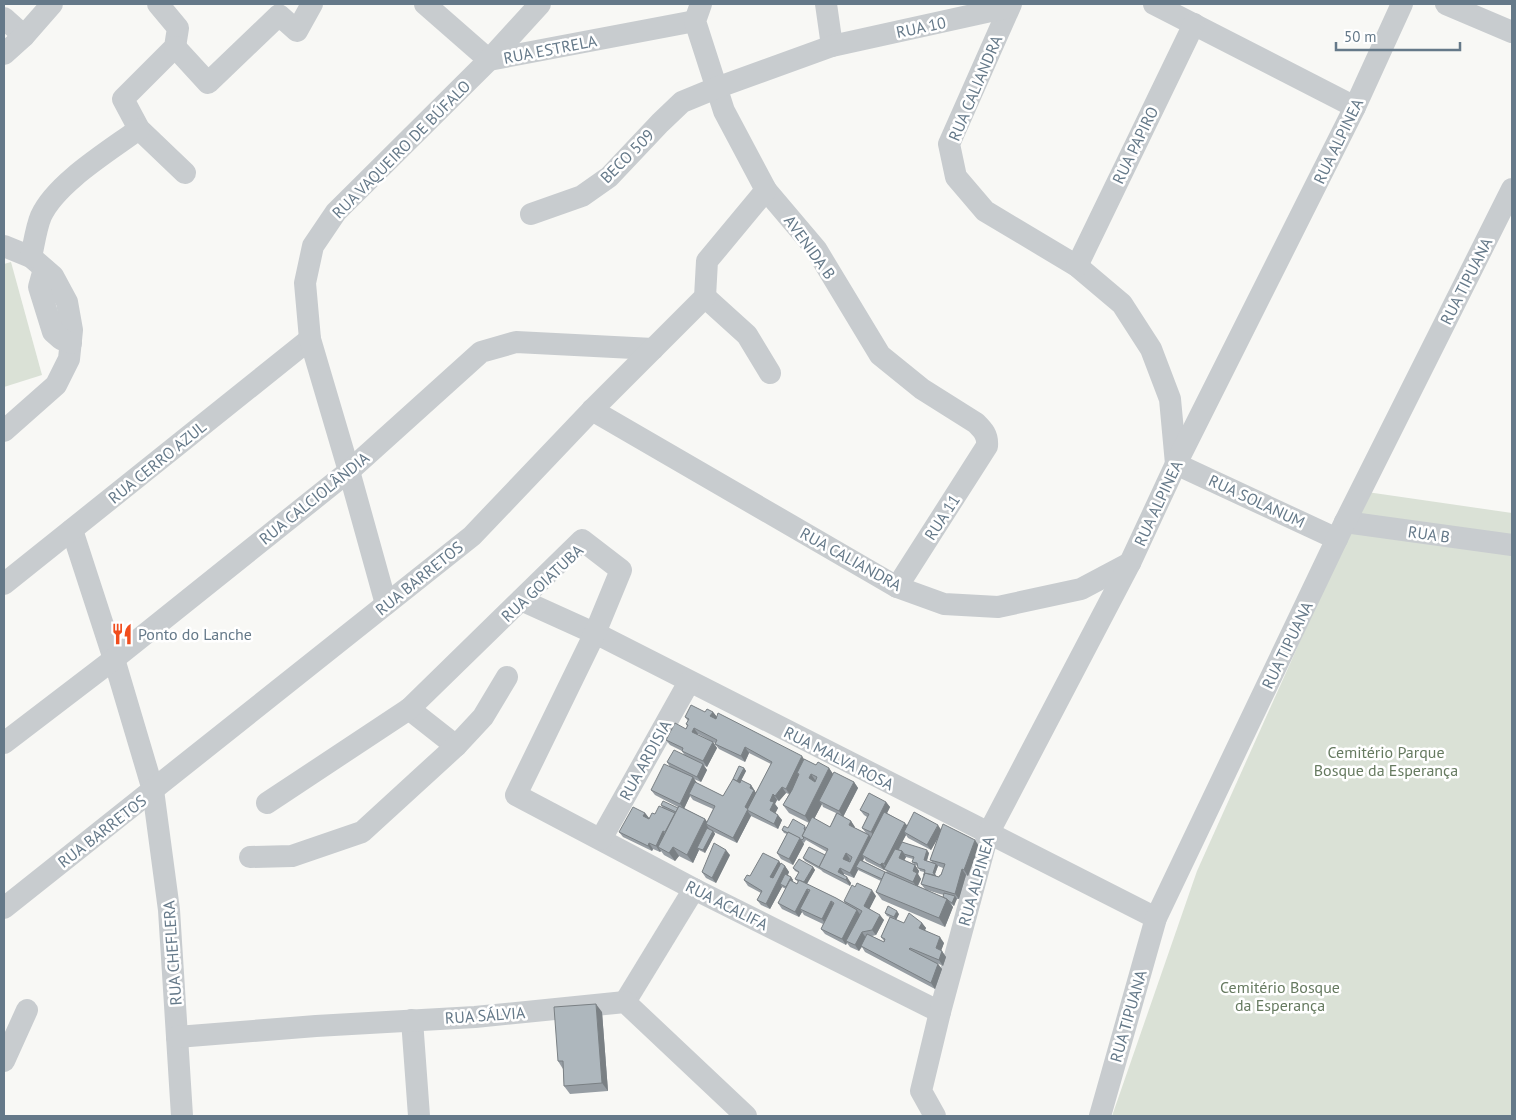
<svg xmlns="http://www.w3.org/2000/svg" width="1516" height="1120" viewBox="0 0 1516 1120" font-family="'PT Sans',sans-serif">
	<rect width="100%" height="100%" fill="#f8f8f5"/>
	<g fill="#dae1d6">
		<path d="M11,262L42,375L4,387V264Z"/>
		<path d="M1367,492L1512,513V1116H1112L1197,871Z"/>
	</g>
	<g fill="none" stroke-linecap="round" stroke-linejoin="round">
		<g stroke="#c8cccf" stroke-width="22">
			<path d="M158,4L178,28L175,47L123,99L139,129L185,173"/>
			<path d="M425,4L489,60L695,21"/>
			<path d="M701,4L695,21L724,111L766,190L816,249L880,355L922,389L976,423C983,430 988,435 987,446L897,587"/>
			<path d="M826,4L832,46"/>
			<path d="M1011,4L949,144L956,177L985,211L1077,266L1122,304L1151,349L1170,399L1176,464L1337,539"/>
			<path d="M1154,4L1355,107"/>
			<path d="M1446,4L1512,32"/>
			<path d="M4,18L24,36"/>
			<path d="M175,47L208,83L279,15L297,31L312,4"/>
			<path d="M4,54L24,36L52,4"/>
			<path d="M531,214L582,196L609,177L660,123L682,102L716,88L832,46L1009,7"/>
			<path d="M4,246L31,257L53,276L67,302L72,330L69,359L56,385L4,431"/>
			<path d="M31,257C34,244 36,228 41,216C56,183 109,151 139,129"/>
			<path d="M1077,266L1194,24"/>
			<path d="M44,269L39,287L53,332L61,339L71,343"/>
			<path d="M705,297L747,335L770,373"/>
			<path d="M592,410L897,587L944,604L998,607L1081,589L1130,563"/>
			<path d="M1345,522L1512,545"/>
			<path d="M72,530L114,659L153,790L169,910L182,1116"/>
			<path d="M4,584L310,339"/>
			<path d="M521,600L605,638L1156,918"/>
			<path d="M386,604L349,471L310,339L305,283L313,246L336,212L489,60L540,4"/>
			<path d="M409,709L456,746"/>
			<path d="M4,743L114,659L349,471L481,352L516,342L653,349"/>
			<path d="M267,803L409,709L582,540L621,570L595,633L516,795L694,889L940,1012"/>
			<path d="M601,839L689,682"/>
			<path d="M250,857L292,856L362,832L456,746L483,717L507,677"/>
			<path d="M4,908L472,536L592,410L705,297L707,261L766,190"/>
			<path d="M625,1002L694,889"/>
			<path d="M412,1020L419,1116"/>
			<path d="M177,1037L316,1026L475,1017L625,1002L746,1116"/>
			<path d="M4,1061L27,1010"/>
			<path d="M935,1116L921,1091L940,1012L988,834L1130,563L1176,464L1355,107L1402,4"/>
			<path d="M1100,1116L1156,918L1345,522L1512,189"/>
		</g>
	</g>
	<g fill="#969da3" fill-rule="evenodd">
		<path d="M705,712H713L717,717L816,765L829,768L833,774L854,782L858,788L843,817L851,821L855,828L866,833L862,828L867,817L864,815L860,810L886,802L890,807L887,813L907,825L941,830L979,846L968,876L966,875L959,899H956L954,906L951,904L953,907L945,927L882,900L876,892L881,881L858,870L854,878L844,874V875L851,883L850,886L823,872L821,870L805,861L803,858L825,855L827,852L806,840L804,843L803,842L804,844L793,865L781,859L777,853L787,834L784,833L782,830L788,828L807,827L809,823L789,813L783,805L789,794L786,793L779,801L777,800L775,804L778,808L775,813L782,820L778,829L751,816L737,843L714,832L715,834L705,853L699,850L693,863L679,856L675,861L664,855L661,851L660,852L653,849L652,851L623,837L619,832L645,813L649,818L663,808L661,805L678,808V807L655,795L651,790L670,767L667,762L685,756L682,751L670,745L666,740L686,729L687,726L686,724L688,721L685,717ZM697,734H698L715,743V744L719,749L745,762L749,753L771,764L756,793L755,792V791L751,785L741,781L746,771L744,768L723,796L696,783L694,779L701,782L707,770L703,765L707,767L717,748L713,742ZM690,796L693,800L713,809L707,822L705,819L684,808ZM822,804L823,807L836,813L830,827L814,819ZM906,835L908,838L931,850L938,838L930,860L932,862L927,861L929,853L902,842ZM906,857L913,859L912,862L914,864L904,860ZM864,858L866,861L884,870H885L887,872H885L863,861ZM915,865L918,866L920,871L924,872L921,884L925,889L918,886L921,879L918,874L919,871ZM938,866L943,868L941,875L939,877L936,876L935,874ZM927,890L940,894L944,895L943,897Z"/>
		<path d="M730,855L716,883L706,878L702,872Z"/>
		<path d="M779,861L780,864L785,866L789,872L788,875L791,877L793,880L792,881L797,884L798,882L795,879L799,873L795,871L793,868L813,867L815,870L807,884L845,903L844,901L876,896L869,909L884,920L876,935L872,936L884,942V941L881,937L890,917L887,916L885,913L899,914L896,920L904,923H922L926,928L925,930L944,943L941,950L946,957L943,966L937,963L942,969L935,989L865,952L862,947L859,951L850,947L847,943L846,945L825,934L821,929L823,924L804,915L802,912L799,917L782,909L778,903L786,889L782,887L770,909L761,905L757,900L761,893L748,886L744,880Z"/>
		<path d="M602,1012L608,1091L570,1094L564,1086L563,1069L558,1061Z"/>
	</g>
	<g fill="#7a8084">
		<path d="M713,712L717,717L714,722L710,716Z"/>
		<path d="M694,728L698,734L696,737L692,732Z"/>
		<path d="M713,742L717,748L707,767L703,761Z"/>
		<path d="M745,747L749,753L745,762L741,756Z"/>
		<path d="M802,756L806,762L797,773L799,776L790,795L786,789Z"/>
		<path d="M703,764L707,770L701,782L697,777Z"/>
		<path d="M744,768L746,771L739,784L737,781Z"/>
		<path d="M829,768L835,777L819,801L822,804L811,825L805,816Z"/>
		<path d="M811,774L817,783L809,778Z"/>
		<path d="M693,777L697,783L689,794L690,796L684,809L680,804Z"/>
		<path d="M854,782L858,788L843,817L839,811Z"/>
		<path d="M751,785L758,796L747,810L751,816L737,843L733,838L745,807Z"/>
		<path d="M782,787L786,793L779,801L775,796Z"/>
		<path d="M773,794L777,800L775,804L778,808L774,816L770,810V801Z"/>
		<path d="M886,802L890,807L875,838L871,832Z"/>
		<path d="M645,813L649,818L647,822L643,816Z"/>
		<path d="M778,815L782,820L778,829L774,824Z"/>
		<path d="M705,819L710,826L706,824L710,830L697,848L699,850L693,863L687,855Z"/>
		<path d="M851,821L855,827L853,831L849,825Z"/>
		<path d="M905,823L909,828L904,832L906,835L888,869L884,864Z"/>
		<path d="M938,825L942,831L931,850L927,845Z"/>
		<path d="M663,831L667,837L658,847L661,851L660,852L656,846Z"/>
		<path d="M713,831L715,834L705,853L703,850Z"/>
		<path d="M869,835L873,840L862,855L864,858L859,868L856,867L858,870L854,878L850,873Z"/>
		<path d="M800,838L804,844L793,865L789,859Z"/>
		<path d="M975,840L979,846L968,876L964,870Z"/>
		<path d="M649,843L653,849L652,851L648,846Z"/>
		<path d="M673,847L679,856L675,861L669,853Z"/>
		<path d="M726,850L730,855L716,883L712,878Z"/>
		<path d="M927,850L929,853L926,863L924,860Z"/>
		<path d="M902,851L906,857L903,863L899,858Z"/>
		<path d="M846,853L850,859L847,864L843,859Z"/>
		<path d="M779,861L783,867L774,882L770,877Z"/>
		<path d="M882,863L886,868L884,870L880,865Z"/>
		<path d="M936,864L938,866L935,874L937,877L934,876L933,873Z"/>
		<path d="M915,865L919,871L918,874L921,879L917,887L913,882V871Z"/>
		<path d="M785,866L789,872L782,885L780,884L782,887L770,909L766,904Z"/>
		<path d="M813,867L815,870L805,887L803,884Z"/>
		<path d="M840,868L844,874L842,878L838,872Z"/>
		<path d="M962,869L966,875L959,899L955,894Z"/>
		<path d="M791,877L793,880L788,890L786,887Z"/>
		<path d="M847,877L851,883L850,886L846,880Z"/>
		<path d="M807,889L811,895L800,909L802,912L799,917L795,912Z"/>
		<path d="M872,890L876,896L868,912L864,906Z"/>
		<path d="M955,896L957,899L954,906L952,903Z"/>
		<path d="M947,899L953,907L945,927L939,918Z"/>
		<path d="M831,901L835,907L826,925L822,919Z"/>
		<path d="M857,910L861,916L846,941L847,942L846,945L842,939Z"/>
		<path d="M897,911L899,914L896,920L894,917Z"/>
		<path d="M880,915L884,920L876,935L872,930Z"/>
		<path d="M922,923L926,928L923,934L919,928Z"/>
		<path d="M862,932L866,938L859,951L855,945Z"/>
		<path d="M940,937L944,943L940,954L936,948Z"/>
		<path d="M942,951L946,957L943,966L939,960Z"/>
		<path d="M938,964L942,969L935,989L931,983Z"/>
		<path d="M596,1004L602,1012L608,1091L602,1083Z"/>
	</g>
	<g fill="#aeb7bd" stroke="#7a8084" fill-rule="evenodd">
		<path d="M691,705L705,712L707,709L713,712L710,716L716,719L718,713L802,756L786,789L782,787L775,796L773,794L770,801L774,802L770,810L778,815L774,824L747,810L772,762L745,747L741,756L715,744L717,740L694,728L692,732L713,742L703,761L682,751L683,748L666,740L675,723L686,729L688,725L686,724L689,719L685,717Z"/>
		<path d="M674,750L703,764L697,777L667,762Z"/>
		<path d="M804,759L816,765L818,762L829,768L805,816L783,805L792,790L799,774L797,773ZM811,774L817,777L815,782L809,778Z"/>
		<path d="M664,764L693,777L680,804L651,790Z"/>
		<path d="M739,766L744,768L737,781L733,779Z"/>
		<path d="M834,772L854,782L839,811L819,801Z"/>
		<path d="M733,779L740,783L741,780L751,785L750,788L754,790L745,807L748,809L733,838L706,824L715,806L689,794L695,782L723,796Z"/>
		<path d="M869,793L886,802L871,832L862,828L869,814L860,810Z"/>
		<path d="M663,801L678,808L676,812L661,805Z"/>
		<path d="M659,806L675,813L665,832L663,831L656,846L649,843L648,846L619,832L633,807L645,813L643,816L649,819L652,813L655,814Z"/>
		<path d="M679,806L705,819L687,855L673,847L669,853L658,847Z"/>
		<path d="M884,812L905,823L884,864L882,863L880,865L862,855Z"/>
		<path d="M914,812L938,825L927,845L904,832Z"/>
		<path d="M837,813L851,821L849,825L869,835L850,873L840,868L838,872L847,877L846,880L819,867L828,849L802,836L812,817L830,827ZM846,853L852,857L850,862L843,859Z"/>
		<path d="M793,819L805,826L804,829L805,830L802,836L804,838L802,840L788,832V833L782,830L784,826L788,828Z"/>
		<path d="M943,824L975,840L964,870L962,869L955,894L921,884L925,873L939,877L940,875H941L945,864L930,860Z"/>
		<path d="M707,828L713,831L703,850L697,848Z"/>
		<path d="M788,832L800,838L789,859L777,853Z"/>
		<path d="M902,842L927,850L924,860L936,864L933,873L935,874L934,875L925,873L924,875L925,870L918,868L917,863L912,862L914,857L904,854L902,851L898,850Z"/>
		<path d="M714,843L726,850L712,878L702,872Z"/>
		<path d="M809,847L825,855L819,867L803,858Z"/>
		<path d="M895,849L902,851L899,858L915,865L913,871L917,873L913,882L884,869Z"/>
		<path d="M763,853L779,861L770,877L773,878L781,863L785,866L766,904L757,900L762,891L744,880L747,875L750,876Z"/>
		<path d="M799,859L813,867L804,882L795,879L799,872L793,868Z"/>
		<path d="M860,860L885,872L882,879L856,867Z"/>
		<path d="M885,872L947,899L939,918L876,892Z"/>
		<path d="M785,874L791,877L786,887L780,884Z"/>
		<path d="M790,880L797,884L799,880L836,898L857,910L842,939L821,929L834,903L831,901L822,919L800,909L810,890L807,889L795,912L778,903Z"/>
		<path d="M857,883L872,890L864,906L880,915L872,930L862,932L855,945L846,941L862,911L844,901L852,885L855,887Z"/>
		<path d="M944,893L955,896L952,903L949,901L947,899L943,897Z"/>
		<path d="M888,906L897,911L894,917L885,913Z"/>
		<path d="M909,913L922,923L919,928L940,937L936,948L942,951L939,960L910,948L909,949L938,964L931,983L861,946L867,934L884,942L885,939L881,937L890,917L904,923Z"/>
		<path d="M596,1004L602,1083L564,1086L563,1061H558L554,1007Z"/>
	</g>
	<defs>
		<g id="restaurant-bare" transform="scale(1.725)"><path d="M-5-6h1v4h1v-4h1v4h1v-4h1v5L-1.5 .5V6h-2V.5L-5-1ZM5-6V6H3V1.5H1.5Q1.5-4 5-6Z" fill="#f14d1d" stroke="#fff" stroke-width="2.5" paint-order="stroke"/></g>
	</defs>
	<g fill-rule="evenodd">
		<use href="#restaurant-bare" x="122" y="634"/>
	</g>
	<g text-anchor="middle" stroke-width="5" stroke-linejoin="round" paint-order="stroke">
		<g font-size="16" fill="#657989" stroke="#fff">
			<text transform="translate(921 27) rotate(-12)" y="6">RUA 10</text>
			<text transform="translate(550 49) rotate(-11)" y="6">RUA ESTRELA</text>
			<text transform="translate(975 88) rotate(-67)" y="6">RUA CALIANDRA</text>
			<text transform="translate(1338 141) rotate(-64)" y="6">RUA ALPINEA</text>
			<text transform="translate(1135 145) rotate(-64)" y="6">RUA PAPIRO</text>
			<text transform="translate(401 149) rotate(-45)" y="6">RUA VAQUEIRO DE BÚFALO</text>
			<text transform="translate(627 156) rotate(-45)" y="6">BECO 509</text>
			<text transform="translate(810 247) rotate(54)" y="6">AVENIDA B</text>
			<text transform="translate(1466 281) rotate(-63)" y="6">RUA TIPUANA</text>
			<text transform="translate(157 462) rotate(-39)" y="6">RUA CERRO AZUL</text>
			<text transform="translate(314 498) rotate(-39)" y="6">RUA CALCIOLÂNDIA</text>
			<text transform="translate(1257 501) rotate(25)" y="6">RUA SOLANUM</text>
			<text transform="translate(1158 503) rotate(-65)" y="6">RUA ALPINEA</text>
			<text transform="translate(942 517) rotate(-57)" y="6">RUA 11</text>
			<text transform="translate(1429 534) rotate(8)" y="6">RUA B</text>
			<text transform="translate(851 559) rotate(29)" y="6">RUA CALIANDRA</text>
			<text transform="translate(419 578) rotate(-39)" y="6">RUA BARRETOS</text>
			<text transform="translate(542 583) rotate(-43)" y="6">RUA GOIATUBA</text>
			<text transform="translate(1287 645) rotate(-64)" y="6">RUA TIPUANA</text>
			<text transform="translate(839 758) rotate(27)" y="6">RUA MALVA ROSA</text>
			<text transform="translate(645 760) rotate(-61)" y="6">RUA ARDISIA</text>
			<text transform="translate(102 831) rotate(-38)" y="6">RUA BARRETOS</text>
			<text transform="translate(976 881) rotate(-74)" y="6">RUA ALPINEA</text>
			<text transform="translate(727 905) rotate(27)" y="6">RUA ACALIFA</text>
			<text transform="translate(172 953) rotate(-94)" y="6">RUA CHEFLERA</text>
			<text transform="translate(485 1015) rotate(-4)" y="6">RUA SÁLVIA</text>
			<text transform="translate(1128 1016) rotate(-74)" y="6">RUA TIPUANA</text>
		</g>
		<g font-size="16" fill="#657989" stroke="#fff" text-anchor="start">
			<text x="138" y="640">Ponto do Lanche</text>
		</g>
		<g font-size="16" fill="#667a60" stroke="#fff">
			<text x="1386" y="758">Cemitério Parque<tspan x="1386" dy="18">Bosque da Esperança</tspan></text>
			<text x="1280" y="993">Cemitério Bosque<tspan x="1280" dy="18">da Esperança</tspan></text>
		</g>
	</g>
	<rect width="1516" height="1120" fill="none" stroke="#657989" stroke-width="10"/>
	<path d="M1336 42v8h124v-8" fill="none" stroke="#657989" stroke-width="2.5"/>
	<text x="1344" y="42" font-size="15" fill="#657989" stroke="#ffffff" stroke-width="4" paint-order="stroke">50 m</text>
</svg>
